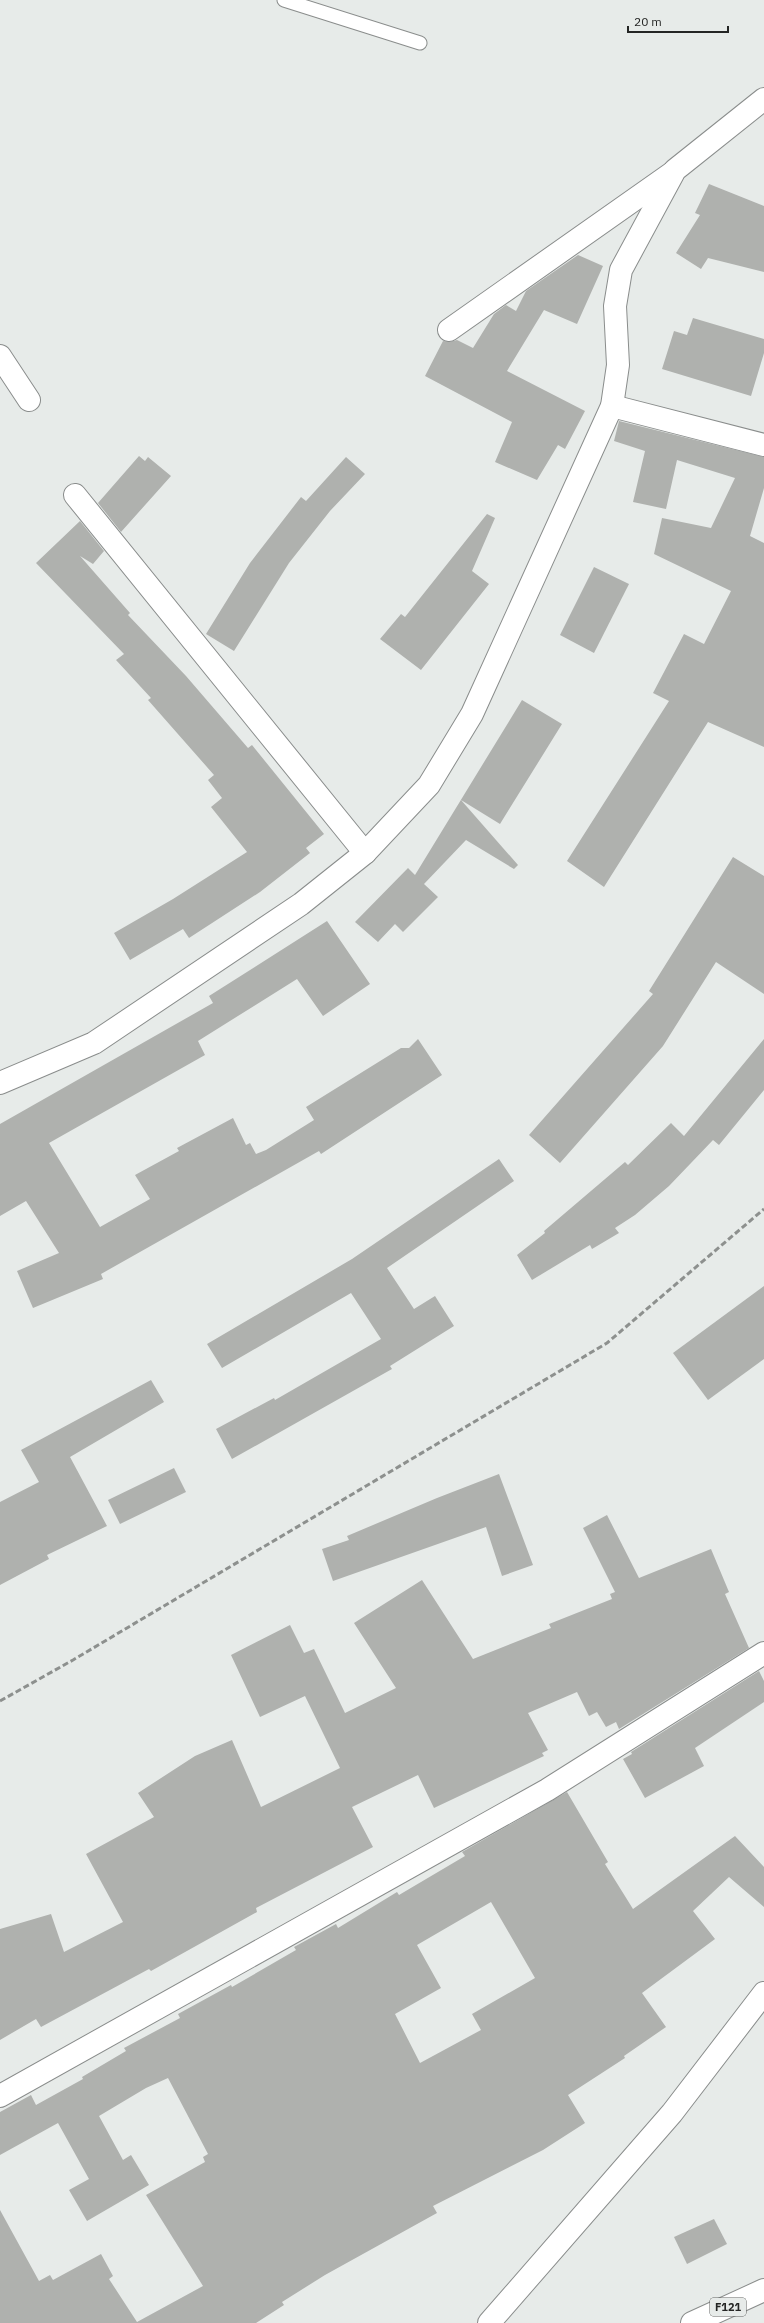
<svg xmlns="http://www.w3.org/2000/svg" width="764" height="2323" viewBox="0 0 764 2323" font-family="'IBM Plex Sans',sans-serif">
	<rect width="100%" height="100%" fill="#e7ebe9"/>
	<g fill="#afb1ae" fill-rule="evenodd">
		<path d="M709,184L764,206V272L708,258L701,269L676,253L700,215L695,213Z"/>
		<path d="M578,255L603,266L577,324L544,310L507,371L585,411L565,449L558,445L537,480L495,462L512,422L425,376L443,341L450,342L457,340L473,348L494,314L506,305L516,311L526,291Z"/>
		<path d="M693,318L764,339V353L751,396L662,369L674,331L687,335Z"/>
		<path d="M619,421L764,457V488L750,536L764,543V747L708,722L604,887L567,861L669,701L653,693L684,634L704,644L731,591L654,554L662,518L711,528L735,478L677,460L666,509L633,502L645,451L614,441Z"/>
		<path d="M139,456L145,461L148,457L171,476L121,532L98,503Z"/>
		<path d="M346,457L365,474L330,511L289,563L234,651L206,634L250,563L301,497L306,501Z"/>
		<path d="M487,514L495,518L472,571L489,584L421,670L380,639L401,614L405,617Z"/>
		<path d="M80,521L104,551L93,564L80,556L130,613L128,615L186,676L248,748L252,745L324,834L306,848L310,853L260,892L189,938L183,929L130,960L114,933L173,899L247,852L211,807L222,798L208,780L214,775L148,700L151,698L116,660L124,654L36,563Z"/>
		<path d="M594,567L629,584L594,653L560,635Z"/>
		<path d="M522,700L562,724L500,824L461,800L518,865L514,869L466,840L424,884L438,897L403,932L395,924L378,942L355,922L408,868L415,875Z"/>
		<path d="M733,857L764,876V994L716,962L663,1046L560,1163L529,1135L653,994L649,991Z"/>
		<path d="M327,921L370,984L323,1016L297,979L198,1041L205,1055L49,1143L100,1227L150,1199L135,1175L179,1151L177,1148L233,1118L246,1145L250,1143L256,1154L266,1150L314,1120L306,1107L401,1048H409L418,1039L442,1075L321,1154L319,1151L101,1274L103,1279L33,1308L17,1271L59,1253L26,1201L0,1216V1124L213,1003L209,996Z"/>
		<path d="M764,1039V1090L719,1145L713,1140L669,1186L635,1215L615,1228L619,1233L592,1249L590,1245L532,1280L517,1255L545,1233L544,1231L625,1162L628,1165L671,1123L684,1136Z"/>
		<path d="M499,1159L514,1181L387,1268L414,1309L435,1296L454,1326L390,1366L392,1369L232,1459L216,1429L274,1398L275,1400L381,1339L351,1293L222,1368L207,1344L352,1259Z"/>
		<path d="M764,1286V1359L708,1400L673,1353Z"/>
		<path d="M151,1380L164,1402L70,1457L107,1526L47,1555L49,1559L0,1585V1502L39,1482L21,1450Z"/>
		<path d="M174,1468L186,1492L120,1524L108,1500Z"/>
		<path d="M499,1474L533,1565L502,1576L486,1527L333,1581L322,1549L349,1540L347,1536L437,1498Z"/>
		<path d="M607,1515L639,1578L711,1549L729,1592L725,1594L749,1648L619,1729L616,1722L606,1727L597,1712L589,1716L577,1692L528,1713L548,1750L542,1753L544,1756L434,1808L418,1775L352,1807L373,1847L256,1908L257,1912L151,1971L149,1969L41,2027L36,2019L0,2040V1929L51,1914L64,1952L123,1922L86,1854L154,1817L138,1793L195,1756L232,1740L261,1807L340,1768L305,1696L260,1717L231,1655L290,1625L304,1653L314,1649L345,1713L396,1688L354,1623L422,1580L473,1659L551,1628L549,1624L612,1599L610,1594L615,1592L583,1528Z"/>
		<path d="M759,1671L764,1681V1702L695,1748L704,1766L645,1798L623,1759L632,1754L631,1752Z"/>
		<path d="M567,1792L608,1862L605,1864L633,1909L735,1836L764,1867V1907L729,1877L693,1911L715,1939L642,1993L666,2027L624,2056L625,2058L568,2095L585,2123L543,2150L433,2206L437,2213L325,2275L282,2302L284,2305L256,2323H0V2210L39,2281L50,2275L53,2280L101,2254L113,2276L109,2279L137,2322L203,2286L146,2195L205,2162L203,2157L208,2154L168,2078L146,2088L99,2116L123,2160L131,2155L149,2185L87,2221L69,2190L89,2179L58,2123L0,2155V2112L31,2095L36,2105L83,2079L82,2077L126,2051L124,2048L180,2018L178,2014L231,1985L232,1987L296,1950L294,1947L336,1924L338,1928L397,1892L399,1895L465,1856L462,1852ZM491,1902L535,1978L472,2014L481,2030L420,2063L395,2014L441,1988L417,1945Z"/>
		<path d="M714,2219L727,2244L687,2264L674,2237Z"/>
	</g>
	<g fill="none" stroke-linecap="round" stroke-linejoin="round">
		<g stroke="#8a8d8c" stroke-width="15">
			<path id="lane" d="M284,0L420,43"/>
		</g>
		<g stroke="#8a8d8c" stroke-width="24">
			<g id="street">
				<path d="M449,330L672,173"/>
				<path d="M0,356L29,400"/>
				<path d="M612,406L764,445"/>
				<path d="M75,495L365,853"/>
				<path d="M0,1083L94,1043L301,904L365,853L429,785L472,714L612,406L618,365L615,306L621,270L675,170L764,99"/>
				<path d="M0,2096L547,1790L764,1653"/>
			</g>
		</g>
		<g stroke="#8a8d8c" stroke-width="24">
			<path id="secondary" d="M489,2323L672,2113L764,1993"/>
		</g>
		<g stroke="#8a8d8c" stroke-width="24">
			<path id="primary" d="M692,2323L764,2290"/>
		</g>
		<use href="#lane" stroke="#fff" stroke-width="13"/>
		<use href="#street" stroke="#fff" stroke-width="22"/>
		<use href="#secondary" stroke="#fff" stroke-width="22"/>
		<use href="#primary" stroke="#fff" stroke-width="22"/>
		<path stroke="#8d908e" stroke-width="3" stroke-dasharray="6 3" stroke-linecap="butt" d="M0,1701L73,1660L607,1343L764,1209"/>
	</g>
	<g text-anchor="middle" stroke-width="4" stroke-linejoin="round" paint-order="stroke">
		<rect fill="#e7ebe9" stroke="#5e605f" stroke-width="1" x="710" y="2298" width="36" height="18" rx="3"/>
		<g font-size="11" font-weight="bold" fill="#242524">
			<text x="728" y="2311">F121</text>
		</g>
	</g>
	<path d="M628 26v6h100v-6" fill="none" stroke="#242524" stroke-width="2"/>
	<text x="634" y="26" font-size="12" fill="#242524" stroke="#e7ebe9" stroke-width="3" paint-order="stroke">20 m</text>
</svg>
